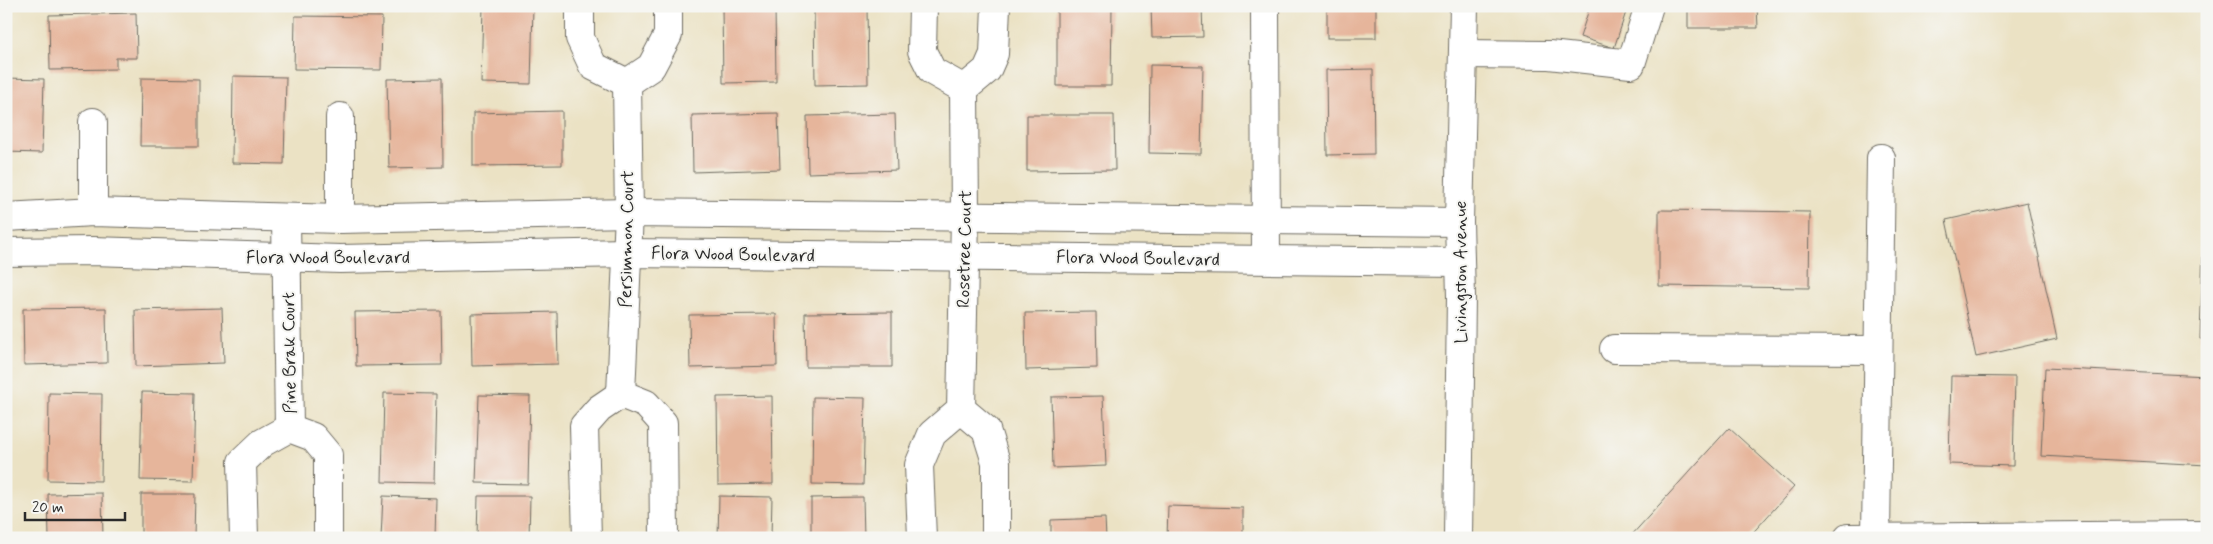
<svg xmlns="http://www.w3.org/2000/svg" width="2213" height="544" viewBox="0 0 2213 544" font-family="Mynerve,sans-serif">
	<rect width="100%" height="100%" fill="#f6f6f2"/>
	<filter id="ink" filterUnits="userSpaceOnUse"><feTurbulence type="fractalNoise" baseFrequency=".02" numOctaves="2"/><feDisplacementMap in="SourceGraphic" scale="10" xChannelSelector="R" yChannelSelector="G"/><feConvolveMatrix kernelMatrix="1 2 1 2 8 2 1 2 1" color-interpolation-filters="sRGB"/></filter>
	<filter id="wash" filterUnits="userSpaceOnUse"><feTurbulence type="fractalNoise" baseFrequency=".0096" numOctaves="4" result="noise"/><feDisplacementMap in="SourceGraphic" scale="20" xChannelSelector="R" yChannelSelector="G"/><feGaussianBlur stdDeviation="1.12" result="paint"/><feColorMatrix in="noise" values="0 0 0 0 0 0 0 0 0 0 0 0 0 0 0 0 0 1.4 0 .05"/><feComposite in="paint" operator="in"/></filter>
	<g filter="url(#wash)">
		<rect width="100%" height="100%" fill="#ebe2c4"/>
		<g id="blocks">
			<g fill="#e6b59b">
				<path d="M483,6H533L531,84L481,83Z"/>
				<path d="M722,6H775L776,82L723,83Z"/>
				<path d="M814,6H867L868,84L815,85Z"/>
				<path d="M1057,6H1112L1111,86H1057Z"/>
				<path d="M1151,6H1202L1203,37L1152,38Z"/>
				<rect x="1327" y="6" width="49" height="32"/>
				<path d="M1590,6H1628L1614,48L1580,37Z"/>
				<path d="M1688,6H1757L1758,28H1688Z"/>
				<path d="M136,13L137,58H116V69L50,70L49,15Z"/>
				<path d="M295,16L382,17L381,70L294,69Z"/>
				<path d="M1150,65L1203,66L1201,154L1149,153Z"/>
				<path d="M1373,69L1374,154L1327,155L1326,70Z"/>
				<path d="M233,76L286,77L284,164L232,163Z"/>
				<path d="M6,78L44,79L42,153L6,152Z"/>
				<path d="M141,78L199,79V146H140Z"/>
				<path d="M442,78L443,167L389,168L387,79Z"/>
				<path d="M562,111V165L473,166V113Z"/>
				<path d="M778,113L780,169L693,172L692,115Z"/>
				<path d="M895,114L897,170L808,173L807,116Z"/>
				<path d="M1027,115H1114L1115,170L1027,171Z"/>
				<path d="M2027,202L2057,339L1976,357L1946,220Z"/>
				<path d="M1659,210L1810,212L1809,288L1659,286Z"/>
				<path d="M2204,218H2207V339H2200Z"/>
				<path d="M106,308L107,363L24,365L23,309Z"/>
				<path d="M222,308L224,363L136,366L135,310Z"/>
				<path d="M441,311L442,365L356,366L355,312Z"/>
				<path d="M557,312L558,364L472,366L471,314Z"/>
				<path d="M892,312V367H806L805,313Z"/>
				<path d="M1096,312L1097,368L1026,370L1025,313Z"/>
				<path d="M776,314L777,366L690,368L689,315Z"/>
				<path d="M2045,368L2207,376V465L2041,456Z"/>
				<path d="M1951,376L2015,377L2013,466L1949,464Z"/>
				<path d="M142,392L195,393L193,481L140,480Z"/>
				<path d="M49,393L102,394L101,481L48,480Z"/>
				<path d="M384,393L436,394L434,483L382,482Z"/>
				<path d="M479,395L530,396L528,484L476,483Z"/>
				<path d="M772,396L773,484L718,485L717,397Z"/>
				<path d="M1103,396L1106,466L1053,468L1051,397Z"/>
				<path d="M813,397L865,398L863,485L812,484Z"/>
				<path d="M1729,428L1794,487L1748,538H1629Z"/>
				<path d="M102,493L103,538H49L48,494Z"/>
				<path d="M141,494H195L194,538H141Z"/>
				<path d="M383,496L436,498L435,538H381Z"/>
				<path d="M478,496H530L529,538H477Z"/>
				<path d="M719,496L772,497L771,538H718Z"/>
				<path d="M863,497L864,538H811V498Z"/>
				<path d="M1168,506L1243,508V538H1167Z"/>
				<path d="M1105,518L1106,538H1051V520Z"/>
			</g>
		</g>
	</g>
	<g filter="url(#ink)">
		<use href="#blocks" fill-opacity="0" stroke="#6e6b61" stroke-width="1"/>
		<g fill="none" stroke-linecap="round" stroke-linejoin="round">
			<g stroke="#6e6b61" stroke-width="30">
				<g id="minor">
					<path d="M580,6V38L593,66L627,83"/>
					<path d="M923,6L922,51L932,71L964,89"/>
					<path d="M1265,6L1266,259"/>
					<path d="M1463,54L1549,55L1631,64L1649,6"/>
					<path d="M627,83L651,67L668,35V6"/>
					<path d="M964,89L987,70L994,54L996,6"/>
					<path d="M340,117V219"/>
					<path d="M93,212V122"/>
					<path d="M6,217L93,212L340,219L629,213L1459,222"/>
					<path d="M286,218L289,428"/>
					<path d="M6,252L93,251L340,259L627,253L1460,262"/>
					<path d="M1614,349L1878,350"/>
					<path d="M621,394L629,213L627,83"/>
					<path d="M621,394L646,404L663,423L664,538"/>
					<path d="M961,409L986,430L996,462V538"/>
					<path d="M289,428L313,437L328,455V538"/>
					<path d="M1876,537L1881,158"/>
					<path d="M244,538L242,462L262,443L289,428"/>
					<path d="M587,538L584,426L599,409L621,394"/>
					<path d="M922,538L919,465L932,434L961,409L965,217L964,89"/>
					<path d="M1458,538L1461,296L1459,222L1464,6"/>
					<path d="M1848,538L2207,535"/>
				</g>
			</g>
			<use href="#minor" stroke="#fff" stroke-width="28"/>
		</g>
	</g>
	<g text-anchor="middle" stroke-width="4" stroke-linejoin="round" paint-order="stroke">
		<g font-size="18" fill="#2b2b2b" stroke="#f6f6f2">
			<text transform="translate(626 239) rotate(-89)" y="6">Persimmon Court</text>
			<text transform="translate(964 249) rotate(-89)" y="6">Rosetree Court</text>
			<text transform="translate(733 254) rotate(1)" y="6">Flora Wood Boulevard</text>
			<text x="328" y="263">Flora Wood Boulevard</text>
			<text transform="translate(1138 258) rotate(1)" y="6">Flora Wood Boulevard</text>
			<text transform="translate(1460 272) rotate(-90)" y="6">Livingston Avenue</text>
			<text transform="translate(289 353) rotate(-91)" y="6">Pine Brak Court</text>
		</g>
	</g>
	<rect width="2213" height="544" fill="none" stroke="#f6f6f2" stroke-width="25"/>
	<path d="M25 512v8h100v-8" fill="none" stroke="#2b2b2b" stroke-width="2.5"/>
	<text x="32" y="512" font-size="15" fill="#2b2b2b" stroke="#f6f6f2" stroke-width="4" paint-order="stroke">20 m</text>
</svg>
